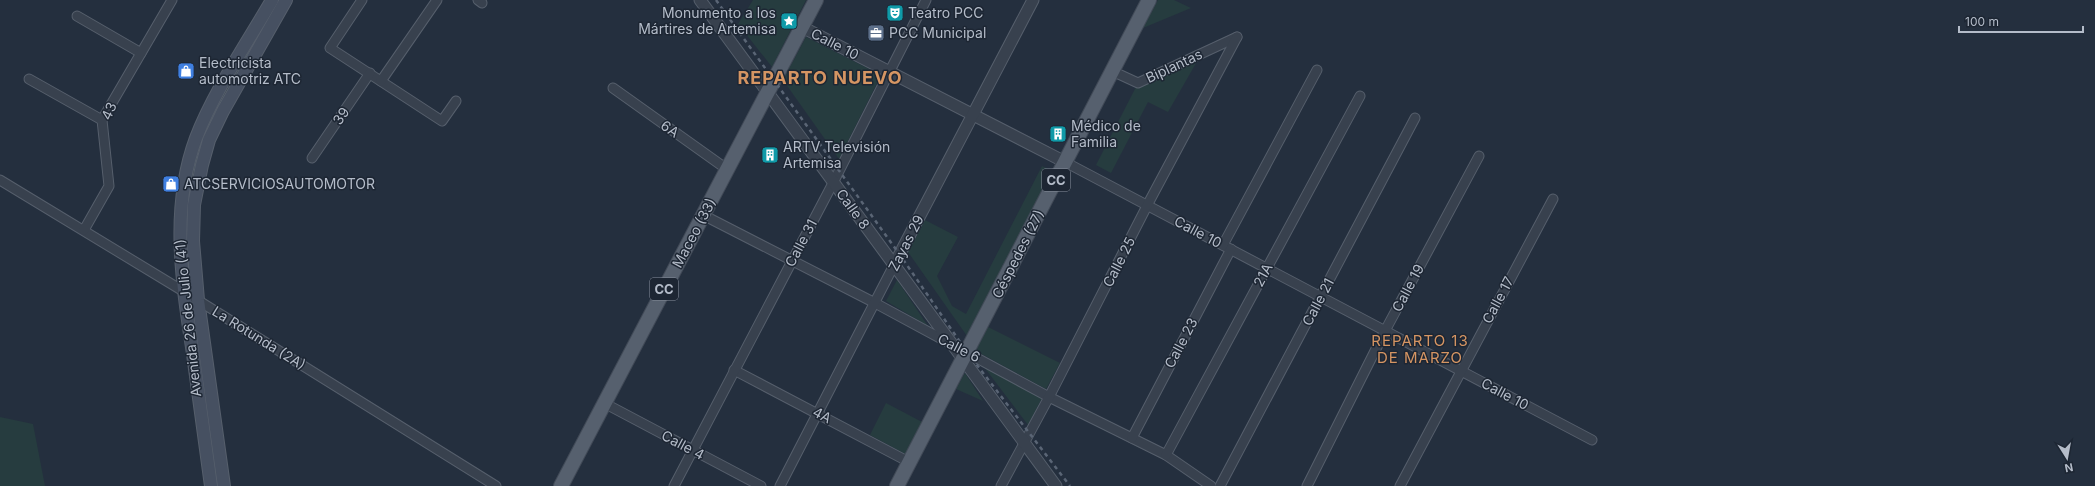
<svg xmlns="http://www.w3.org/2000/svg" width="2095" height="486" viewBox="0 0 2095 486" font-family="Inter,sans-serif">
	<rect width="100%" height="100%" fill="#242f3e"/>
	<g fill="#263c3f">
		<path d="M278,0H280L199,154L190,197V269L187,270L186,218L191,177L198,152L213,114Z"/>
		<path d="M753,0H806L772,67L738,24Z"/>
		<path d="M1158,0H1174L1191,8L1143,28Z"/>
		<path d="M806,37L881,75L839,159L783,80Z"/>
		<path d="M1199,58L1168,112L1148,102L1111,173L1096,165L1137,85Z"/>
		<path d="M1042,166L1052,171L967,336L908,252L925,220L958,237L937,276L952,306L966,314Z"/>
		<path d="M897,280L928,326L886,301Z"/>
		<path d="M193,323H196L219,486H216Z"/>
		<path d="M988,327L1060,363L1046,389L978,352L977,348Z"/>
		<path d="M981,363L1042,398L1028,425Z"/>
		<path d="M965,373L983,401L956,389Z"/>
		<path d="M886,403L924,423L907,455L870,435Z"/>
		<path d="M0,417L33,424L45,486H0Z"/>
	</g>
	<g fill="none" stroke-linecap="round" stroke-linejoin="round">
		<g stroke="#565f6c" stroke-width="11">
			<g id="minor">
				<path d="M362,0L330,48L442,121L456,101"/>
				<path d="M478,0L482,3"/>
				<path d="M77,16L141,53"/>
				<path d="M1112,71L1138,83L1237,37"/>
				<path d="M29,79L102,120"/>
				<path d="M381,81L437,0"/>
				<path d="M613,88L728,170"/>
				<path d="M312,158L370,73"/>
				<path d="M1065,162L1592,440"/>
				<path d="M0,180L183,291L496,486"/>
				<path d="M703,215L875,303L1049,397L1166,455L1211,486"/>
				<path d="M84,230L109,186L102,120L172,0"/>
				<path d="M1223,245L1317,70"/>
				<path d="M734,370L909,462"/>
				<path d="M604,403L761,486"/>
				<path d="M1132,438L1231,249"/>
				<path d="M1166,455L1360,96"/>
				<path d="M674,486L833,183L926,0"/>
				<path d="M780,486L894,265"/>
				<path d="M1001,486L1049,397L1150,200L1237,37"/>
				<path d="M1220,486L1415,118"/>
				<path d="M1307,486L1386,329L1479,156"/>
				<path d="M1400,486L1553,199"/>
			</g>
		</g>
		<g stroke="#565f6c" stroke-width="13">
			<g id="tertiary">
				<path d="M700,0L1056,486"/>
				<path d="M802,27L1065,162"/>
				<path d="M894,265L1033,0"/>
			</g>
		</g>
		<g stroke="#565f6c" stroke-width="14">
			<g id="secondary">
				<path d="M211,486C205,442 199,398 193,354C182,282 170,208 196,138C213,93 247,43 272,0"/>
				<path d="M224,486L198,300L193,241L194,205L202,165L209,140L223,111L286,0"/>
			</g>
		</g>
		<g stroke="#414a57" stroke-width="16">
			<g id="primary">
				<path d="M561,486L816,0"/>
				<path d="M897,486L1149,0"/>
			</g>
		</g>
		<use href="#minor" stroke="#38414e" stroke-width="9"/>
		<use href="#tertiary" stroke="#38414e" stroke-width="11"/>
		<use href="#secondary" stroke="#465061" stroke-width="12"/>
		<use href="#primary" stroke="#56606e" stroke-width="14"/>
		<path stroke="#5a6575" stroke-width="2.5" stroke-dasharray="4 4" stroke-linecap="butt" d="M716,0L900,255L967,352L1070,486"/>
	</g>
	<defs>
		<g id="theatre-square" transform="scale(0.9)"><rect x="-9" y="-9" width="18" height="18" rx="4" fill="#0f9aa8" stroke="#1d2633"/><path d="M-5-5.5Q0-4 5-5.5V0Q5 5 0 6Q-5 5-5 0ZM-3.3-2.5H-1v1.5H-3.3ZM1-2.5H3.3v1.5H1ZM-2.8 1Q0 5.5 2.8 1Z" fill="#fff"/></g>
		<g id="sight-square" transform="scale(0.9)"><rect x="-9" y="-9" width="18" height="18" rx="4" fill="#0f9aa8" stroke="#1d2633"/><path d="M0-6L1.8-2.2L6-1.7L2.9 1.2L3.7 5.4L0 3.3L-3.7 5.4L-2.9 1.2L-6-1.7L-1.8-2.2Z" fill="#fff"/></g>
		<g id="office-square" transform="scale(0.9)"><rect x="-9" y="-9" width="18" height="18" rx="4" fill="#5c6f8a" stroke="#1d2633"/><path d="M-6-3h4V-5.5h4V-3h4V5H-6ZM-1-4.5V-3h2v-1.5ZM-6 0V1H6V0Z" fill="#fff"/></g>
		<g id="shop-square" transform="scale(0.9)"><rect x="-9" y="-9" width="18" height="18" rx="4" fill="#3f7fe0" stroke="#1d2633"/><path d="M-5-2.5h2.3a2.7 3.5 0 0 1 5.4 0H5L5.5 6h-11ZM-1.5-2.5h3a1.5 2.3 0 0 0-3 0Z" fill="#fff"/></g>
		<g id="building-square" transform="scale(0.9)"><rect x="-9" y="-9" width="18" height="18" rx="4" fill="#0f9aa8" stroke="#1d2633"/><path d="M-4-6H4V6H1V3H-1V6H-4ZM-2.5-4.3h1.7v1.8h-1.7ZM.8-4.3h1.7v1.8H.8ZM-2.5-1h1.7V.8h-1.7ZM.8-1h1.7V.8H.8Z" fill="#fff"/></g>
	</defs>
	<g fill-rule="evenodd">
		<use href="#theatre-square" x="895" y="13"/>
		<use href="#sight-square" x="789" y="21"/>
		<use href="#office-square" x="876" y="33"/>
		<use href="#shop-square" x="186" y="71"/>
		<use href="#building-square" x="1058" y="134"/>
		<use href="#building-square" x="770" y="155"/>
		<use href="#shop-square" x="171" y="184"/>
	</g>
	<g text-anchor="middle" stroke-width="3" stroke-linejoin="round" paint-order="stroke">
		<g fill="#1d2633" stroke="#878f9c" stroke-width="1">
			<rect x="1042" y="169" width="28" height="22" rx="3"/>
			<rect x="650" y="278" width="28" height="22" rx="3"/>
		</g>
		<g font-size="13" font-weight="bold" fill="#b4bcc9">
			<text x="1056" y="185">CC</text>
			<text x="664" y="294">CC</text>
		</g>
		<g font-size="14" fill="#b4bcc9" stroke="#1d2633" text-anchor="start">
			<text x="776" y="18" text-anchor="end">Monumento a los<tspan x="776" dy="16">Mártires de Artemisa</tspan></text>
			<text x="908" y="18">Teatro PCC</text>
			<text x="889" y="38">PCC Municipal</text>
			<text x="199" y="68">Electricista<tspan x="199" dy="16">automotriz ATC</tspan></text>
			<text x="1071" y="131">Médico de<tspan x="1071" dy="16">Familia</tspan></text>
			<text x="783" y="152">ARTV Televisión<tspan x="783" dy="16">Artemisa</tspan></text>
			<text x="184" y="189">ATCSERVICIOSAUTOMOTOR</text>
		</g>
		<g font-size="14" fill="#b4bcc9" stroke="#1d2633">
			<text transform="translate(835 44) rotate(27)" y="5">Calle 10</text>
			<text transform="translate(1174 66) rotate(-25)" y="5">Biplantas</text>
			<text transform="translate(109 111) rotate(-65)" y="5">43</text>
			<text transform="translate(341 116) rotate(-56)" y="5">39</text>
			<text transform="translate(670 129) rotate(35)" y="5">6A</text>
			<text transform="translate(853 209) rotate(54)" y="5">Calle 8</text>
			<text transform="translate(1198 232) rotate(28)" y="5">Calle 10</text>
			<text transform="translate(694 233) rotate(-62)" y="5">Maceo (33)</text>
			<text transform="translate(801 243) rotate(-62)" y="5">Calle 31</text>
			<text transform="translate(906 243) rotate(-63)" y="5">Zayas 29</text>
			<text transform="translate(1018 254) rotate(-63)" y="5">Céspedes (27)</text>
			<text transform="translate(1119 262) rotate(-63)" y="5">Calle 25</text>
			<text transform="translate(1263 275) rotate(-62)" y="5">21A</text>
			<text transform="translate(1408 288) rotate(-62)" y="5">Calle 19</text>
			<text transform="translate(1498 300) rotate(-62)" y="5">Calle 17</text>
			<text transform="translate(1318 302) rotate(-62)" y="5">Calle 21</text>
			<text transform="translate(188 318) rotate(-96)" y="5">Avenida 26 de Julio (41)</text>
			<text transform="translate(259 338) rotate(32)" y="5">La Rotunda (2A)</text>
			<text transform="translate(1181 343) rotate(-62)" y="5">Calle 23</text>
			<text transform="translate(959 348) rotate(27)" y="5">Calle 6</text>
			<text transform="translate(1505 394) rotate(28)" y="5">Calle 10</text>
			<text transform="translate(822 415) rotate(28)" y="5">4A</text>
			<text transform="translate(683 445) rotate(28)" y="5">Calle 4</text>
		</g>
		<g font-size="15" letter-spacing="1" fill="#d59563" stroke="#1d2633">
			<text x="1420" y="346">REPARTO 13<tspan x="1420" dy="17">DE MARZO</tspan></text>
		</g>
		<g font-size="18" font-weight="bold" letter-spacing="1" fill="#d59563" stroke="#1d2633">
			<text x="820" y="84">REPARTO NUEVO</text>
		</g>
	</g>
	<g transform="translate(2067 458) rotate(169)" stroke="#1d2633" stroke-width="3" paint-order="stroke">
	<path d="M0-3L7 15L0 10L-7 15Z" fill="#b4bcc9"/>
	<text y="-6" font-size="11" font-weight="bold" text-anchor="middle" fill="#b4bcc9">N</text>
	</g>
	<path d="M1959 26v6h124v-6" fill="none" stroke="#b4bcc9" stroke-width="2"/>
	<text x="1965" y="26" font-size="12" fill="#b4bcc9" stroke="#1d2633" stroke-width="3" paint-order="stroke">100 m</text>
</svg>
